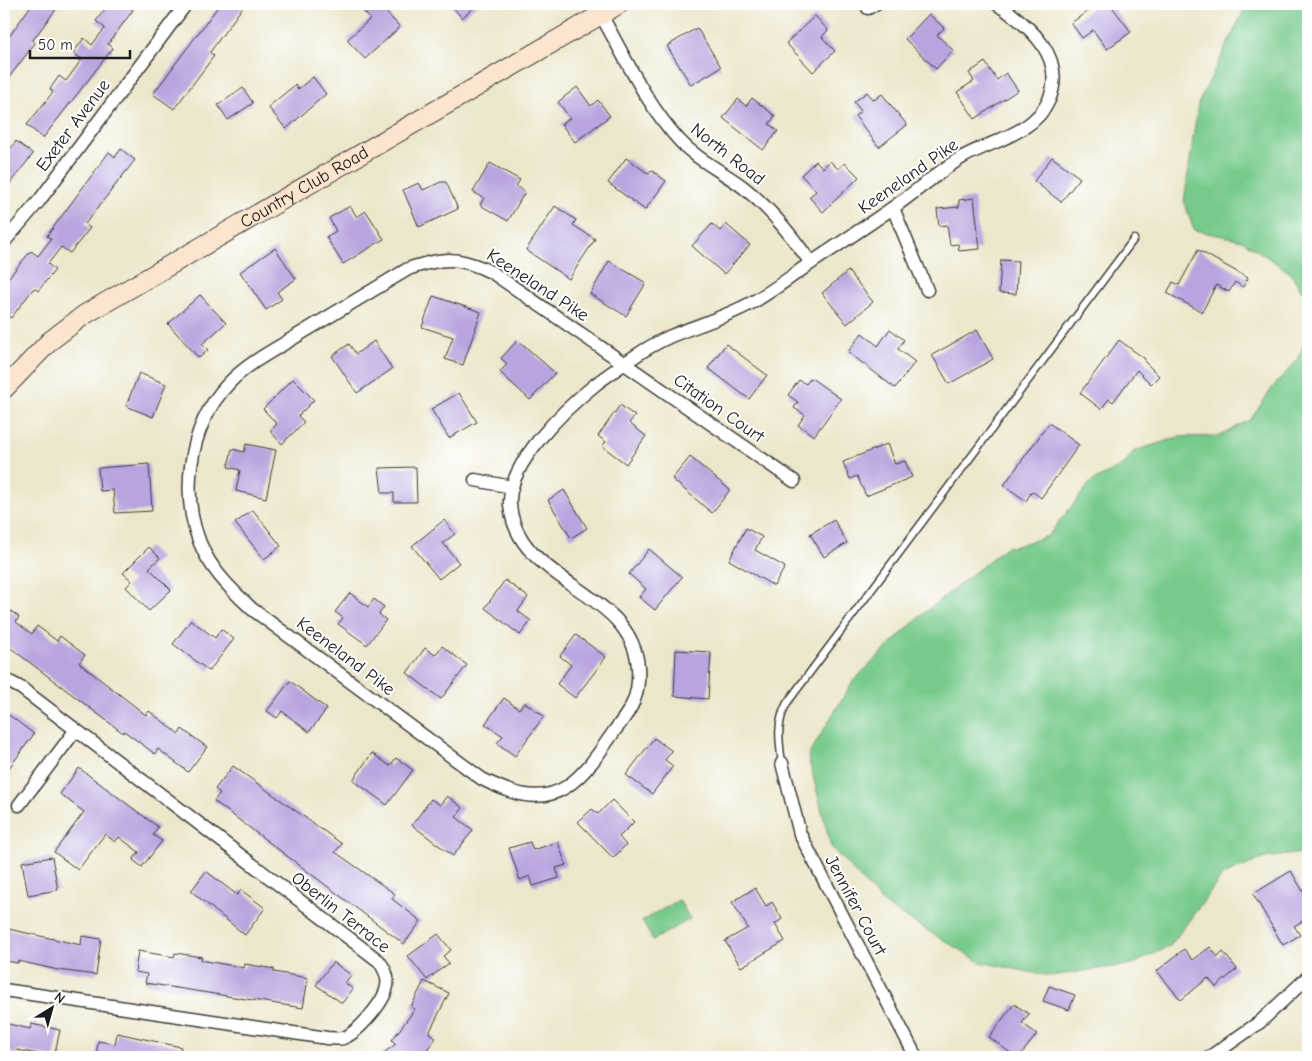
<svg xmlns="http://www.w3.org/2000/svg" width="1312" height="1061" viewBox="0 0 1312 1061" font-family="'Comic Neue',sans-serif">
	<rect width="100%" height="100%" fill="#fff"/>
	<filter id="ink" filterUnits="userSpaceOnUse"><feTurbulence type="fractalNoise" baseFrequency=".02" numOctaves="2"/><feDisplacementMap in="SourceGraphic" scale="10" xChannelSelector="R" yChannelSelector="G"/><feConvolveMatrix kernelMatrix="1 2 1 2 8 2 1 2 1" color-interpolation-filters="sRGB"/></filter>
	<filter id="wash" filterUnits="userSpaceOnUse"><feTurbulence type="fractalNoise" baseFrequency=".0096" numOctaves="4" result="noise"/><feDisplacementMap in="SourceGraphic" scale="20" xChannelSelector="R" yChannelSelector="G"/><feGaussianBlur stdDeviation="1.12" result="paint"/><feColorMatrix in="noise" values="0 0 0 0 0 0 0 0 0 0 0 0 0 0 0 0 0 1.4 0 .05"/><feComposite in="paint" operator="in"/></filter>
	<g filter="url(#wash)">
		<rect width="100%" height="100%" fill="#ece6ca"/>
		<g fill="#77ca8c" stroke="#4a7354">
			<path d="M1247,4H1308V299L1289,272L1242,240L1194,230L1184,202L1198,104Z"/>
			<path d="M1308,314V852L1265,858L1223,875L1170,946L1133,964L1050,976L980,962L885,905L831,847L808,756L853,681L918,618L1007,546L1013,547L1048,536L1091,482L1124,465L1134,451L1179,437L1220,436L1251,419L1273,387L1297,361L1307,336Z"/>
			<path d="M679,900L690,919L653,940L642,921Z"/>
		</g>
		<g id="blocks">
			<g fill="#b9a4df">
				<path d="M32,4H60L32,41L35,43L4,84V44Z"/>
				<path d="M109,4H125L133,10L108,44L113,48L43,138L27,125L53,92L50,89L59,76L66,81L82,59L73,53L84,38L92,45L105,28L96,21Z"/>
				<path d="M220,4H245L210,52L214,56L174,109L153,94Z"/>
				<path d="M373,4H378L400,27L365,59L347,40L370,19L364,12Z"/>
				<path d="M450,4H478L462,18Z"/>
				<path d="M1098,4H1110L1131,32L1107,49L1093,30L1082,38L1071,23Z"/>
				<path d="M929,14L944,28L937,35L953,50L936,69L905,39Z"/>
				<path d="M815,16L828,30L822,37L835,51L813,72L786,43Z"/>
				<path d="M697,28L721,67L691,85L667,46Z"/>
				<path d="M985,62L997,80L1006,73L1018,90L975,119L957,92L974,81L969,73Z"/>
				<path d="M313,77L326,94L286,129L268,107L295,85L298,89Z"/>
				<path d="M577,87L591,106L598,100L610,116L575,142L561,124L570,118L558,102Z"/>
				<path d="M243,88L253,103L228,120L218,105Z"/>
				<path d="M867,92L874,100L882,94L907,125L879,147L855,116L861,111L854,102Z"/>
				<path d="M752,98L775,116L769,124L778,131L763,150L723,118L738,99L746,106Z"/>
				<path d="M16,141L33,154L4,191V158Z"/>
				<path d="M121,149L135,160L85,224L90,228L70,253L61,247L48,264L55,270L38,291L34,288L11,318L4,312V283L31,251L38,256L51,239L47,236L109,152L115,157Z"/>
				<path d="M1052,157L1080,178L1061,202L1034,181Z"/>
				<path d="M626,158L649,174L651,170L666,181L645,210L608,183Z"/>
				<path d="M816,161L823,168L830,161L838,169L845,163L859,177L823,212L809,197L816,191L801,175Z"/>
				<path d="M490,163L520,180L516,186L525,192L508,221L480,205L484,198L473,192Z"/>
				<path d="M441,182H446L458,209L419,227L403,190L419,183L423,190Z"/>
				<path d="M974,198L980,249L959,251L958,244L950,245L947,225L939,226L937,209L959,207V200Z"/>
				<path d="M350,206L357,217L366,211L384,239L343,264L326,237L336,231L329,218Z"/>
				<path d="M555,206L576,220L573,225L595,239L569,279L526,250Z"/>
				<path d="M712,224L720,231L726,224L750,245L724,274L692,246Z"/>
				<path d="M275,248L296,279L277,292L282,299L266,310L240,272Z"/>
				<path d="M1198,250L1248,278L1243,287L1235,282L1229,292L1216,285L1202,312L1167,293L1173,282L1179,285Z"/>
				<path d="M1001,260L1018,261L1016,294L999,293Z"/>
				<path d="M609,261L646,283L626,316L590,294Z"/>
				<path d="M848,271L873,302L847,324L822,293Z"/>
				<path d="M200,295L226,323L202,344L208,350L199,358L168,324Z"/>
				<path d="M433,296L481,312L463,365L445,359L453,337L422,327Z"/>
				<path d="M890,329L904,340L898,349L915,362L895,388L848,352L862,333L878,346Z"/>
				<path d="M977,330L993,359L949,384L932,355Z"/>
				<path d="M518,340L555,373L530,400L500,372L507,364L501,358Z"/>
				<path d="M1119,340L1145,359L1144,361L1159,376L1151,384L1137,370L1113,402L1109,399L1101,409L1080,393Z"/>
				<path d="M374,341L392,369L357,393L332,356L349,344L356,354Z"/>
				<path d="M726,344L767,375L749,399L708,368Z"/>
				<path d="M139,373L166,384L153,417L126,406Z"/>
				<path d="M811,378L841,399L814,436L798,425L805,415L794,408L798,402L788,395L799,380L806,384Z"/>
				<path d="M293,379L314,400L298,416L304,422L282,444L270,431L277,424L263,409Z"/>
				<path d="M459,393L477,422L449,438L431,409Z"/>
				<path d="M620,405L635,416L629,423L646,436L626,464L602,446L606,442L598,436Z"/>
				<path d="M1049,423L1079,445L1041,498L1032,491L1026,501L1004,485Z"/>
				<path d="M246,444L276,450L266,498L236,491L240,470L228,467L232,449L244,452Z"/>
				<path d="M887,444L895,464L905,461L912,477L866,496L857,476L850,479L843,462Z"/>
				<path d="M690,457L730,490L712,513L672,479Z"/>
				<path d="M149,464L152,511L115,513L113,490L100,491L98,468Z"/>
				<path d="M416,467L417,502H394V493H382L379,468Z"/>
				<path d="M564,490L587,528L571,538L548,500Z"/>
				<path d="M253,510L281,546L264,559L235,523Z"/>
				<path d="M444,520L455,534L443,543L459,563L439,579L412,546Z"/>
				<path d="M834,520L847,543L824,557L810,534Z"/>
				<path d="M746,528L762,537L755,550L785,567L774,586L729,560Z"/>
				<path d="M149,547L160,558L149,568L171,590L149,611L126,587L132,581L123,573Z"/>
				<path d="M649,549L682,577L655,610L639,597L646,589L629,574Z"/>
				<path d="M505,580L528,597L518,611L531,621L520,635L485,608Z"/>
				<path d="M350,593L368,607L374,599L384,607L379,614L386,620L367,645L338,624L343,618L335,612Z"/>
				<path d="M4,606L19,617L16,622L32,634L37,626L57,641L60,636L85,655L79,663L146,715L149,711L179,734L182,729L207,747L188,772L158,749L155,754L124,731L123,733L4,643Z"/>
				<path d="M191,620L215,638L221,629L234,639L209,671L173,644Z"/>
				<path d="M576,635L606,657L575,698L557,684L571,665L560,656Z"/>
				<path d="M442,646L467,665L441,699L407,673L425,648L435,655Z"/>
				<path d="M676,650L711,652L708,699L674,696Z"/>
				<path d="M290,681L327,709L309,732L282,711L277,718L267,711Z"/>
				<path d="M504,698L519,709L524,702L544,716L515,756L497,743L503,736L485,724Z"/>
				<path d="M9,715L34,734L4,775V722Z"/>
				<path d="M654,738L672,751L665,760L673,766L652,794L626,775Z"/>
				<path d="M372,753L390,766L396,758L413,770L387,805L353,780Z"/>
				<path d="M233,766L342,844L335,852L395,894L392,899L421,921L404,944L214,801L220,793L215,789Z"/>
				<path d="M79,768L158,827L153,835L162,841L142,867L133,860L139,852L119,837L115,842L105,834L78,870L54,852L84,812L60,794Z"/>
				<path d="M447,796L463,808L456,817L473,830L453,856L412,825L431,799L440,805Z"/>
				<path d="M612,800L634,822L619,837L626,845L613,858L578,822L592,809L598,814Z"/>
				<path d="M530,842L533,850L558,842L566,865L556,868L559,878L533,886L530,876L520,880L509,848Z"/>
				<path d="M52,857L58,890L28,895L22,862Z"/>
				<path d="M206,871L237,895L241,890L265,908L245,935L191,891Z"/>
				<path d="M1291,871L1308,900V918L1294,926L1300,935L1283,945L1253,894Z"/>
				<path d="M755,888L766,906L772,902L782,919L775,924L785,941L741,967L725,941L748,928L732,902Z"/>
				<path d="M4,928L81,945L82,936L101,939L96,975L58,970L18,961V963L4,961Z"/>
				<path d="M438,934L451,950L443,956L449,963L427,980L408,956Z"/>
				<path d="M1210,947L1218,957L1223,952L1237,969L1216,987L1208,978L1181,1000L1157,971L1184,949L1193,960Z"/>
				<path d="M138,951L174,957L175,953L202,957L201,960L244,968L245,964L274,969V972L308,978L303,1008L145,983L147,974L135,972Z"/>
				<path d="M333,962L351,975L345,983L353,989L342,1003L316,985Z"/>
				<path d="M424,981L449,993L429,1033L436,1038L421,1057H378L396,1044L392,1040L415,1009L411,1007Z"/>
				<path d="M1049,986L1075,995L1069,1010L1043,1001Z"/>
				<path d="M1014,1004L1029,1014L1022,1023L1037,1034L1019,1057H1016L989,1037Z"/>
				<path d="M4,1023L30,1029L31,1024L60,1030L54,1057L17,1050L16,1054L4,1051Z"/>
				<path d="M117,1033L181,1047L179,1057H96L98,1041L115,1044Z"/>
			</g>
		</g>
	</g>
	<g filter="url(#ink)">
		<use href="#blocks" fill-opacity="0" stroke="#3b3a36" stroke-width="1"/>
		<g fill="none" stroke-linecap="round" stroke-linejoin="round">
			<g stroke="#3b3a36" stroke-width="9">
				<path id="service" d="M782,763C779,741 776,723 787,703L1134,239"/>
			</g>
			<g stroke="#3b3a36" stroke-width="15">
				<g id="minor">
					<path d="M868,8L875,4"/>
					<path d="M601,15C625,57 646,104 679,140C697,160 722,171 743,187C771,209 791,235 811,263"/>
					<path d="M893,208L927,290"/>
					<path d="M4,242L39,201L186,4"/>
					<path d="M475,480L512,487"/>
					<path d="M794,481L493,273C459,256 444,257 408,269C372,291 336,312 300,334C276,349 249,362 229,383C187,427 178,501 205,554C217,576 234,592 252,609L482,779C508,792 538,805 566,787C587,773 601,750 615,730C632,709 640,695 638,667C632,589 517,584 510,505C507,463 566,408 596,384C619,367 644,348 671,336C697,325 727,317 753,302C771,292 788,279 805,267C835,247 865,227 894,207C917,191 938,172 961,158C990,141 1034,134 1049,100C1067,57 1029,25 997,4"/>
					<path d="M4,679L21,688L379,961C384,968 389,976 387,986C385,1001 358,1033 343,1038C338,1039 332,1038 327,1038L4,990"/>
					<path d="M782,763L800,834L916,1057"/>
					<path d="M19,805L75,731"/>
					<path d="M1210,1057L1260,1022L1308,977"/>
				</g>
			</g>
			<g stroke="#3b3a36" stroke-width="21">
				<g id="secondary">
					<path id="s1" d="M4,389L50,341L84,315L619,4"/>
				</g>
			</g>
			<use href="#service" stroke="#fff" stroke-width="6"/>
			<use href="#minor" stroke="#fff" stroke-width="12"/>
			<use href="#secondary" stroke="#fce5cf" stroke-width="19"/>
		</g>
	</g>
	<g text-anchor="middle" stroke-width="4" stroke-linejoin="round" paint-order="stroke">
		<g font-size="18" fill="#1c1c1c" stroke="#fff">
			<text transform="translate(73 125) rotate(-53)" y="6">Exeter Avenue</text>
			<text transform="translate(728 154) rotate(38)" y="6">North Road</text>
			<text transform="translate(908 176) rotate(-35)" y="6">Keeneland Pike</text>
			<text dy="6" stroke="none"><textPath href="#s1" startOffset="364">Country Club Road</textPath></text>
			<text transform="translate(538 285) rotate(33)" y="6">Keeneland Pike</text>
			<text transform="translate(719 408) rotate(35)" y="6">Citation Court</text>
			<text transform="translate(346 656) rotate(37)" y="6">Keeneland Pike</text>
			<text transform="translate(856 905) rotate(62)" y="6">Jennifer Court</text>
			<text transform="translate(341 912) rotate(38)" y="6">Oberlin Terrace</text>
		</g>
	</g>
	<rect width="1312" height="1061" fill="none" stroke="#fff" stroke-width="20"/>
	<g transform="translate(52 1008) rotate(37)" stroke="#ffffff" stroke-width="4" paint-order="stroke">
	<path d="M0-4L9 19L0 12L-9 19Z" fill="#1c1c1c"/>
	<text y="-8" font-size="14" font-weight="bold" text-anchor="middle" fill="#1c1c1c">N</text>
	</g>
	<path d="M30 50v8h100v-8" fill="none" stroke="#1c1c1c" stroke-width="2.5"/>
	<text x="38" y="50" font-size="15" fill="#1c1c1c" stroke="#ffffff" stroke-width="4" paint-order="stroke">50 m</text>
</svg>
